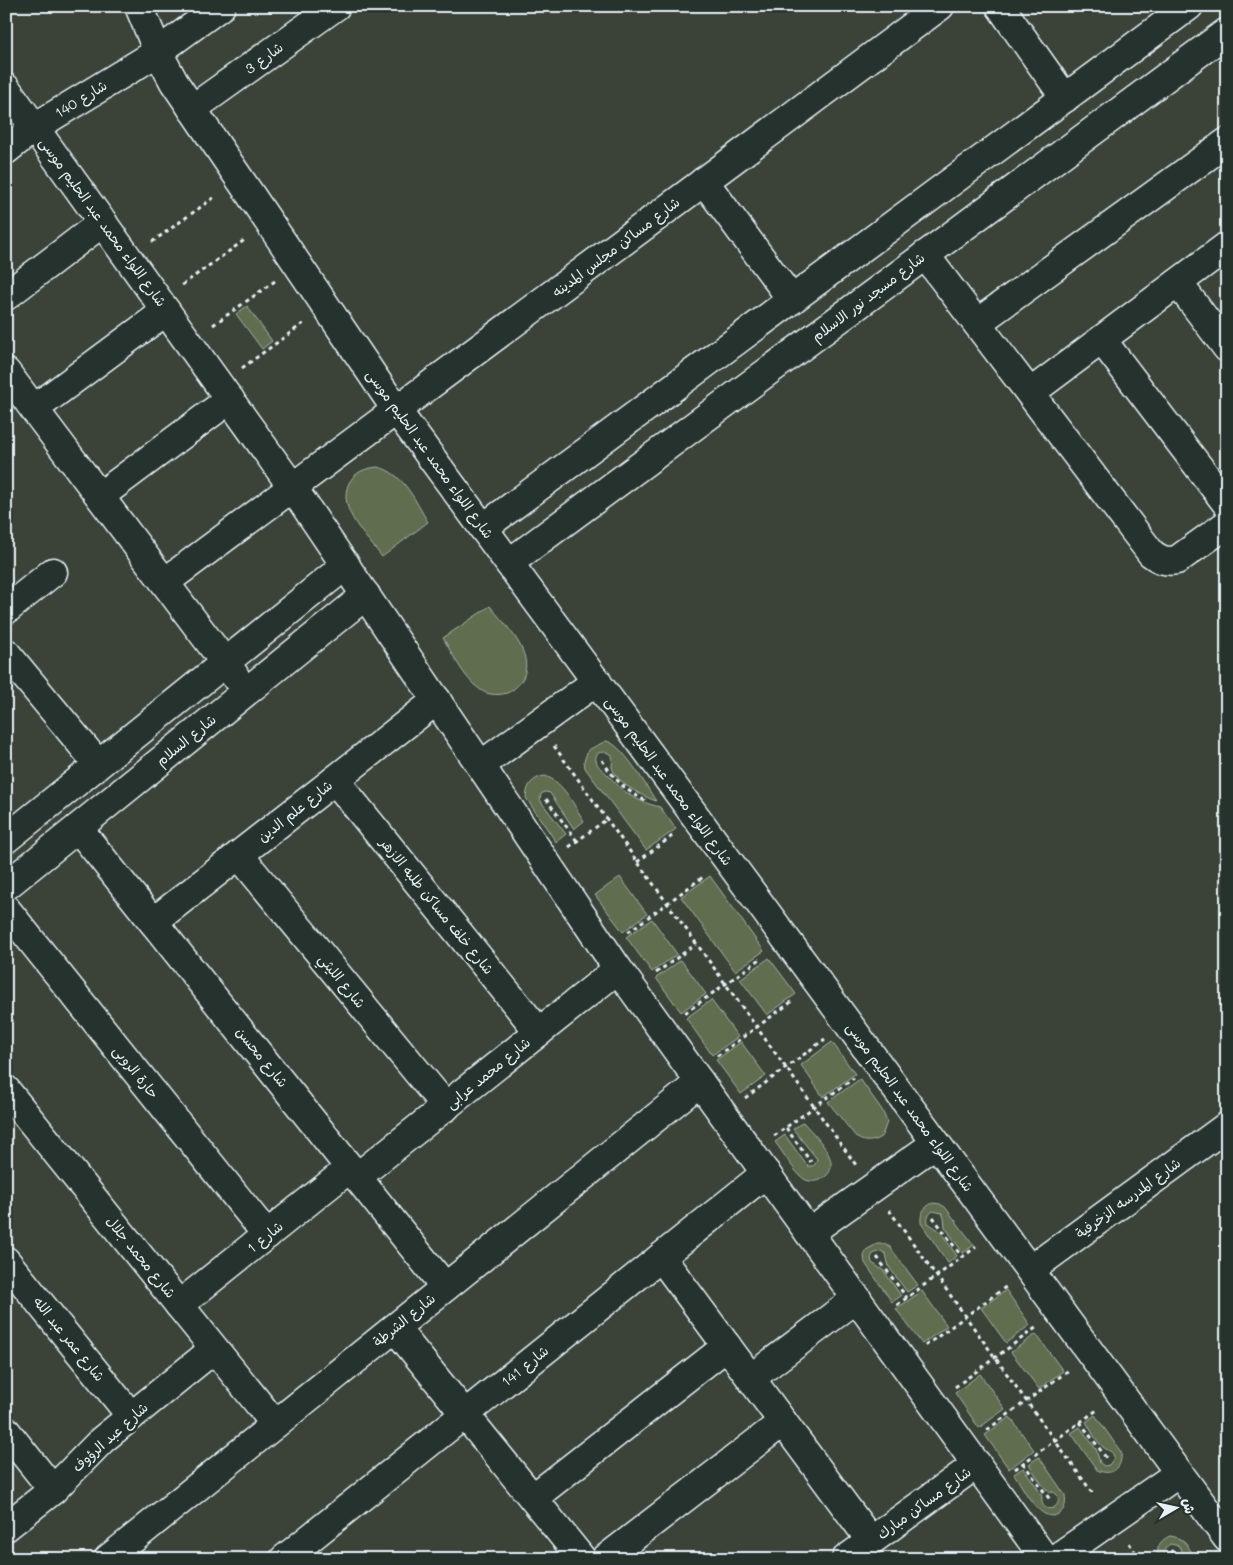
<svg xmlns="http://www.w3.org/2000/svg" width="1233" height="1565" viewBox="0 0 1233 1565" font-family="Mali,'Playpen Sans Arabic',sans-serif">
	<rect width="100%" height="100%" fill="#3b4339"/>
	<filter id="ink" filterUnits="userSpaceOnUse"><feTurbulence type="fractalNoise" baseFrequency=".02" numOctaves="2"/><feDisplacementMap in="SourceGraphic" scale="10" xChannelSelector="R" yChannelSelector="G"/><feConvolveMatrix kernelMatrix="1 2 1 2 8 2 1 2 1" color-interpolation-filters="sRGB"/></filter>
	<g filter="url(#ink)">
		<g fill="#606e50" stroke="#a4b0a4">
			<path d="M247,306L272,341L262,349L236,314Z"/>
			<path d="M378,467C404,473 415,501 428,522L382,557C368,538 336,509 349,483C355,472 365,468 378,467Z"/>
			<path d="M490,606C505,625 535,652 523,678C520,684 514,690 507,693C497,696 486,695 478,688C464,678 452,653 443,638Z"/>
			<path d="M606,741C623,744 646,786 656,801C642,796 616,783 612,767C612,763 613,760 612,755C607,751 594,750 596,760C597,767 604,771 608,775C625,794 636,801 660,807L676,829L646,850L585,768L584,761L588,750Z"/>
			<path d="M545,776C564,782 574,806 584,821L574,829L550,793L545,792L541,794L540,799L542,803L566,834L556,842L526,798C527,785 532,778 545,776Z"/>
			<path d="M710,876L764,951L735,971L681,897Z"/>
			<path d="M620,877L647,914L623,932L595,895Z"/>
			<path d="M652,919L677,954L652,972L626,937Z"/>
			<path d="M769,958L796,994L767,1015L740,979Z"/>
			<path d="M681,960L706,994L681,1012L656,978Z"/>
			<path d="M711,1000L738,1037L712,1055L686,1018Z"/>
			<path d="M741,1042L766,1076L741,1094L716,1060Z"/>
			<path d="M832,1042L855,1074L823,1097L801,1065Z"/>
			<path d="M860,1079L882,1110L887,1122L882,1136C874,1142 866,1143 857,1138L828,1102Z"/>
			<path d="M803,1122C814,1135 847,1164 822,1179C817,1182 809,1182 804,1179C794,1172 783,1152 775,1142L785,1135L805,1163L808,1166H813L816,1163L817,1159L793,1129Z"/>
			<path d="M933,1203L940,1204L945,1207L974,1245L963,1253L945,1227L944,1218L942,1213L933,1211C928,1215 927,1217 928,1223L940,1231L957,1256L948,1263L921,1223C920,1213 924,1207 933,1203Z"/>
			<path d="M877,1244H884L890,1247L918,1285L907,1292L889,1267L886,1254L881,1251L873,1254L871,1258L872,1263L884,1271L901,1296L892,1302L865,1263L864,1257L866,1250Z"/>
			<path d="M1006,1290L1030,1325L1006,1343L981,1308Z"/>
			<path d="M922,1291L947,1326L922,1344L896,1309Z"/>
			<path d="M1036,1334L1063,1371L1039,1389L1011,1352Z"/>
			<path d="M980,1374L1005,1409L979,1428L955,1393Z"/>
			<path d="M1095,1415L1121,1452C1123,1468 1112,1477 1097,1470L1071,1433L1080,1427L1096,1449L1100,1463L1104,1466L1109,1465L1114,1458C1113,1450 1109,1452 1103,1447C1096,1441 1091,1430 1086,1422Z"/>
			<path d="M1010,1417L1034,1450L1009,1469L985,1435Z"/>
			<path d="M1039,1457L1065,1495C1066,1502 1066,1508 1060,1513C1041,1527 1023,1487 1014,1474L1023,1468C1029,1476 1036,1485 1041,1494C1043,1498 1041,1501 1043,1505C1049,1514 1063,1505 1057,1495C1054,1491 1050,1493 1047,1490C1040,1483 1034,1472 1029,1464Z"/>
			<path d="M1170,1536C1184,1537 1189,1548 1196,1559H1182L1181,1551L1179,1546L1170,1544C1164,1548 1162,1553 1168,1559H1159C1155,1548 1160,1540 1170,1536Z"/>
		</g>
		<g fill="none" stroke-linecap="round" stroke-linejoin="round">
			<g stroke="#e8f1f8" stroke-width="31">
				<g id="minor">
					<path d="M139,6L158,52L174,82L397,411L1227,1538"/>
					<path d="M1000,6L1065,98"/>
					<path d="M6,88L293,488L618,969L1045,1559"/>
					<path d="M192,109L336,6"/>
					<path d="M6,150L35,127L158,52L221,6"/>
					<path d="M704,181L792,300"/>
					<path d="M925,255L1151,553C1160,560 1166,562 1177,560L1227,524"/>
					<path d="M1178,283L1227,348"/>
					<path d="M6,296L103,222"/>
					<path d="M977,323L1227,142"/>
					<path d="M1102,340L1227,504"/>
					<path d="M6,372L235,676"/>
					<path d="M1030,393L1227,246"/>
					<path d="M34,409L166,311"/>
					<path d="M100,496L230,399"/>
					<path d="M483,528L1189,6"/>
					<path d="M509,563L1227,32"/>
					<path d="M165,582L940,6"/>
					<path d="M6,610L53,572"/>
					<path d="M6,653L98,764"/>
					<path d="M481,765L597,681"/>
					<path d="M335,780L539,1032"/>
					<path d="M78,828L445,1287"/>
					<path d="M6,839L346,565"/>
					<path d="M239,855L446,1107"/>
					<path d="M6,886L366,595"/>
					<path d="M6,909L267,1235"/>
					<path d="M153,922L437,700"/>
					<path d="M6,1090L275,1424"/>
					<path d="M357,1177L618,969"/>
					<path d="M809,1233L936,1143"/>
					<path d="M661,1257L871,1541"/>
					<path d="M6,1261L131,1416"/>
					<path d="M1030,1270L1227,1126"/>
					<path d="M179,1305L350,1168"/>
					<path d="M395,1328L582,1559"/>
					<path d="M751,1378L857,1298"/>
					<path d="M6,1431L53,1490"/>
					<path d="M533,1498L727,1346"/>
					<path d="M6,1527L53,1490L102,1440L214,1349"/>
					<path d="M108,1559L700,1082"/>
					<path d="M284,1559L766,1173"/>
					<path d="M605,1559L783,1422"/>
					<path d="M846,1559L977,1464"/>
					<path d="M1055,1559L1179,1473"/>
				</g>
			</g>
			<g stroke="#e8f1f8" stroke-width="3" stroke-dasharray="4 4" stroke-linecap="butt">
				<path d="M152,242L216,196"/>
				<path d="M182,285L246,239"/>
				<path d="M213,325L275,281"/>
				<path d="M242,368L304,323"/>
				<path d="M554,746L856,1165"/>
				<path d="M602,760C614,779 626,791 646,801"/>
				<path d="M546,799L577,841"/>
				<path d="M569,847L607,819"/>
				<path d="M637,862L675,834"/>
				<path d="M628,932L703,877"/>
				<path d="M656,973L696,944"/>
				<path d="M685,1013L763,957"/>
				<path d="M717,1056L794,1000"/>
				<path d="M745,1098L825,1039"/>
				<path d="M786,1128L811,1162"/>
				<path d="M774,1136L854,1078"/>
				<path d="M889,1210L1094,1495"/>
				<path d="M933,1217L962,1257"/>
				<path d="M877,1257L907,1298"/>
				<path d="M897,1305L976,1247"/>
				<path d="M925,1346L1007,1286"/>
				<path d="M955,1387L1037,1327"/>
				<path d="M1080,1422L1107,1459"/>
				<path d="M987,1430L1069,1370"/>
				<path d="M1023,1463L1051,1501"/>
				<path d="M1015,1469L1097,1410"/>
				<path d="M1129,1543L1140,1559"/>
				<path d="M1171,1550L1177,1559"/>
			</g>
			<use href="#minor" stroke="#26332d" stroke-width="28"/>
		</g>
	</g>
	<g text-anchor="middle" stroke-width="5" stroke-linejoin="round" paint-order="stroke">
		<g font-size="14" fill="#e8f1f8" stroke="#26332d">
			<text transform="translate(264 58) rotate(-36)" y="5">شارع 3</text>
			<text transform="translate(81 99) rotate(-32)" y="5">شارع 140</text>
			<text transform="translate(103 222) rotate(54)" y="5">شارع اللواء محمد عبد الحليم موسى</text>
			<text transform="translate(616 247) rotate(-37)" y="5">شارع مساكن مجلس المدينه</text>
			<text transform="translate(868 297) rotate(-37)" y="5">شارع مسجد نور الاسلام</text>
			<text transform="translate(430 454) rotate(54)" y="5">شارع اللواء محمد عبد الحليم موسى</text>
			<text transform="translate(186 740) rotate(-39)" y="5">شارع السلام</text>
			<text transform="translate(669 781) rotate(54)" y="5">شارع اللواء محمد عبد الحليم موسى</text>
			<text transform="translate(295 811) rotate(-38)" y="5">شارع علم الدين</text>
			<text transform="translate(437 906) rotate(51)" y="5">شارع خلف مساكن طلبه الازهر</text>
			<text transform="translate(342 981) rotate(51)" y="5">شارع الليثي</text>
			<text transform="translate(262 1057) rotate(51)" y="5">شارع محسن</text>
			<text transform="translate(136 1072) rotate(51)" y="5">حارة الروبى</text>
			<text transform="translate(488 1073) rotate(-39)" y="5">شارع محمد عرابى</text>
			<text transform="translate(910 1107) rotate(54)" y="5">شارع اللواء محمد عبد الحليم موسى</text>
			<text transform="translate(1128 1198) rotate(-36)" y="5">شارع المدرسه الزخرفية</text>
			<text transform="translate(265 1237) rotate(-39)" y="5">شارع 1</text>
			<text transform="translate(141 1257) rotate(51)" y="5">شارع محمد جلال</text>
			<text transform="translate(404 1320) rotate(-39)" y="5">شارع الشرطة</text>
			<text transform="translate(69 1339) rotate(51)" y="5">شارع عمر عبد الله</text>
			<text transform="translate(525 1366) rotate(-39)" y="5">شارع 141</text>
			<text transform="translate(110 1437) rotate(-42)" y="5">شارع عبد الرؤوف</text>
			<text transform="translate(924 1503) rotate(-36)" y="5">شارع مساكن مبارك</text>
		</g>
	</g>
	<rect width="1233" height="1565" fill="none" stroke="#26332d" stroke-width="25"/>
	<rect x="12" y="12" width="1208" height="1540" fill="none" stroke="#e8f1f8" stroke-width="2" filter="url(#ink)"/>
	<g transform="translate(1176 1508) rotate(81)" stroke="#26332d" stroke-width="4" paint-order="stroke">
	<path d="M0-4L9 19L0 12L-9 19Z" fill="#e8f1f8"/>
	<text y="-8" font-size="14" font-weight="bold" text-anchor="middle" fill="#e8f1f8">ش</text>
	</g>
</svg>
